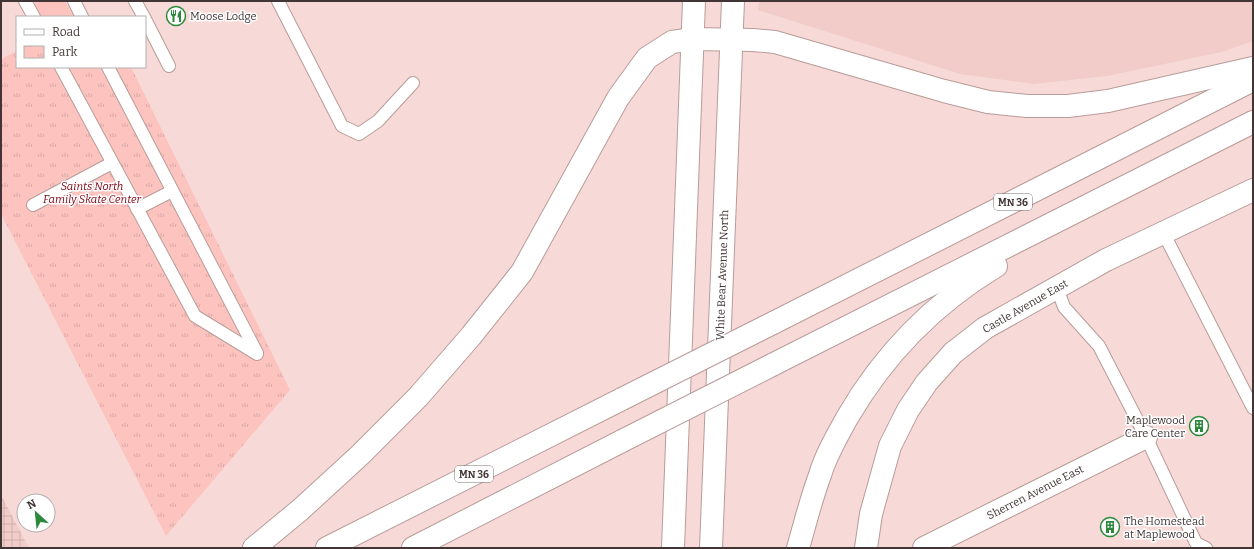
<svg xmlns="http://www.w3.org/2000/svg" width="1254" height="549" viewBox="0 0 1254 549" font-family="Bitter,serif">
	<defs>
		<pattern id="industrial-grid" width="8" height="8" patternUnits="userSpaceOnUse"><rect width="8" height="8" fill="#f1ccc8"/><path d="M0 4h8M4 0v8" fill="none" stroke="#d0b0ac"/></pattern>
		<pattern id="park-tufts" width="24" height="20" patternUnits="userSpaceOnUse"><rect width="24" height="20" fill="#fdc4bf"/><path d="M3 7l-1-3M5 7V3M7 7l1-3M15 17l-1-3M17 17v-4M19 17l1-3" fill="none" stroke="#daa9a5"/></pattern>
	</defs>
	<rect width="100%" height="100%" fill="#f7dad7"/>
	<path fill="#f1ccc8" d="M759,1H1253V41L1222,52L1107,76L1034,84L960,74L758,10Z"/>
	<path fill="url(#industrial-grid)" d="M1,495L29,548H1Z"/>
	<path fill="#fdc4bf" d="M38,1H65L74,17H37L32,6Z"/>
	<path fill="url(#park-tufts)" d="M17,51V67H131L290,390L166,536L1,214V59Z"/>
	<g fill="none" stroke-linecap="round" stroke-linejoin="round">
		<g stroke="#b89c9a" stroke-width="14">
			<g id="service">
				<path d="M25,1L34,17"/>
				<path d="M74,1L82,17"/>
				<path d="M135,1L144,17"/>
				<path d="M278,1L342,126L359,134L378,121L413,83"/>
				<path d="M145,19L169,66"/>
				<path d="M61,67L195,316L257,354"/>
				<path d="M108,67L257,353"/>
				<path d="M33,205L112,163"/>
				<path d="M137,209L172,191"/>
				<path d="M1163,232L1253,408"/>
				<path d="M1057,288L1064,307L1099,346L1146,437L1196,543L1206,548"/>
			</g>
		</g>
		<g stroke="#b89c9a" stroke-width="24">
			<path id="minor" d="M924,548L1146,437"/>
		</g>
		<g stroke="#b89c9a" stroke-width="24">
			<path id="tertiary" d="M866,548L871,514L890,446L908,410L927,382L953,353L985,328L1106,260L1253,190"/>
		</g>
		<g stroke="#b89c9a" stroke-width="24">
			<g id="secondary">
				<path d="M673,548L694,1"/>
				<path d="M711,548L733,1"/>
			</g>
		</g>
		<g stroke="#b89c9a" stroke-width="24">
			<g id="motorway">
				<path d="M773,323L1253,80"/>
				<path d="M772,365L1253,122"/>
				<path d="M254,548L300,510L360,455L418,397L471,336L522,272L618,98L647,58L672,42L693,39L753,40L775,42L944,91L988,102L1027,106H1068L1108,101L1253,68"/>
				<path d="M327,548L622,399"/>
				<path d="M413,548L622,441"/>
				<path d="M798,548C805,524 811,499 820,475C826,455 837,436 847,418C884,354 933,304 996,266"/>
			</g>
		</g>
		<use href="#service" stroke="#fff" stroke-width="12"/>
		<use href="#minor" stroke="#fff" stroke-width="22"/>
		<use href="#tertiary" stroke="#fff" stroke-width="22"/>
		<use href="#secondary" stroke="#fff" stroke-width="22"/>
		<use href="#motorway" stroke="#fff" stroke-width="22"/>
		<g stroke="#b89c9a" stroke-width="24" stroke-linecap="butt">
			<g id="motorway-bridge">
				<path d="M622,399L773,323"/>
				<path d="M622,441L772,365"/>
			</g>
		</g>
		<use href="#motorway-bridge" stroke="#fff" stroke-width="22"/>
	</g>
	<defs>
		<g id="restaurant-ring" transform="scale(1)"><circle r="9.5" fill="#fff" stroke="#2c893b" stroke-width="1.5"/><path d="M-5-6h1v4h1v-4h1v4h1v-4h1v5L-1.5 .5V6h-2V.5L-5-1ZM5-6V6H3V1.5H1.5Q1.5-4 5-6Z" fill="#2c893b"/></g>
		<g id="building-ring" transform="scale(1)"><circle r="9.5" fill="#fff" stroke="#2c893b" stroke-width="1.5"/><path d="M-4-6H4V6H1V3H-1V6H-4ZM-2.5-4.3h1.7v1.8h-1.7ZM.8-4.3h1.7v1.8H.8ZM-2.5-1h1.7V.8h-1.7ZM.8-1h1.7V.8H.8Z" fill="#2c893b"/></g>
	</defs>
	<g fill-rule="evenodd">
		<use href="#restaurant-ring" x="176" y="16"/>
		<use href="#building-ring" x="1199" y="426"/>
		<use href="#building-ring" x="1110" y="527"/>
	</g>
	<g text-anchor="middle" stroke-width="3" stroke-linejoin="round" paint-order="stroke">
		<g fill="#fff" stroke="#7a7272" stroke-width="1">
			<rect x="994" y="194" width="38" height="16" rx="3"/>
			<rect x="455" y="466" width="38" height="16" rx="3"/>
		</g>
		<g font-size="10" font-weight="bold" fill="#413635">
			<text x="1013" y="206">MN 36</text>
			<text x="474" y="478">MN 36</text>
		</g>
		<g font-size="11" fill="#413635" stroke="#fff" text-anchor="start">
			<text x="190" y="20">Moose Lodge</text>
			<text x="1185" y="424" text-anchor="end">Maplewood<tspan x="1185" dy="13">Care Center</tspan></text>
			<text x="1124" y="525">The Homestead<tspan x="1124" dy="13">at Maplewood</tspan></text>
		</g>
		<g font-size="11" font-style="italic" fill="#7d0010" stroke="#fff">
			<text x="92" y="190">Saints North<tspan x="92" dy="13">Family Skate Center</tspan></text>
		</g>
		<g font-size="11" fill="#413635" stroke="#fff">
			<text transform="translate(722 275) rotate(-88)" y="4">White Bear Avenue North</text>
			<text transform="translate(1025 306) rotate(-30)" y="4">Castle Avenue East</text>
			<text transform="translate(1035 492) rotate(-27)" y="4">Sherren Avenue East</text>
		</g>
	</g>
	<rect width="1254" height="549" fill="none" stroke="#413635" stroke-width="4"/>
	<rect x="16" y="16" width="130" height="52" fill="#ffffff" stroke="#b3afae"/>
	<rect x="24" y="29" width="20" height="6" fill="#ffffff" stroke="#b3afae"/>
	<text x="52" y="36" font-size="12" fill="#413635">Road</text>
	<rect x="24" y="46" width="20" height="12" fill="url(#park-tufts)" stroke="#b3afae"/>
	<text x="52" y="56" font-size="12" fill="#413635">Park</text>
	<g transform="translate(36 513) rotate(333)"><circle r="19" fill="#ffffff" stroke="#b3afae"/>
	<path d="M0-3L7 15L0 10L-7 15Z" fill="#2c893b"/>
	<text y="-6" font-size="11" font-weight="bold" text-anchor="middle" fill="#413635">N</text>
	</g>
</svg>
